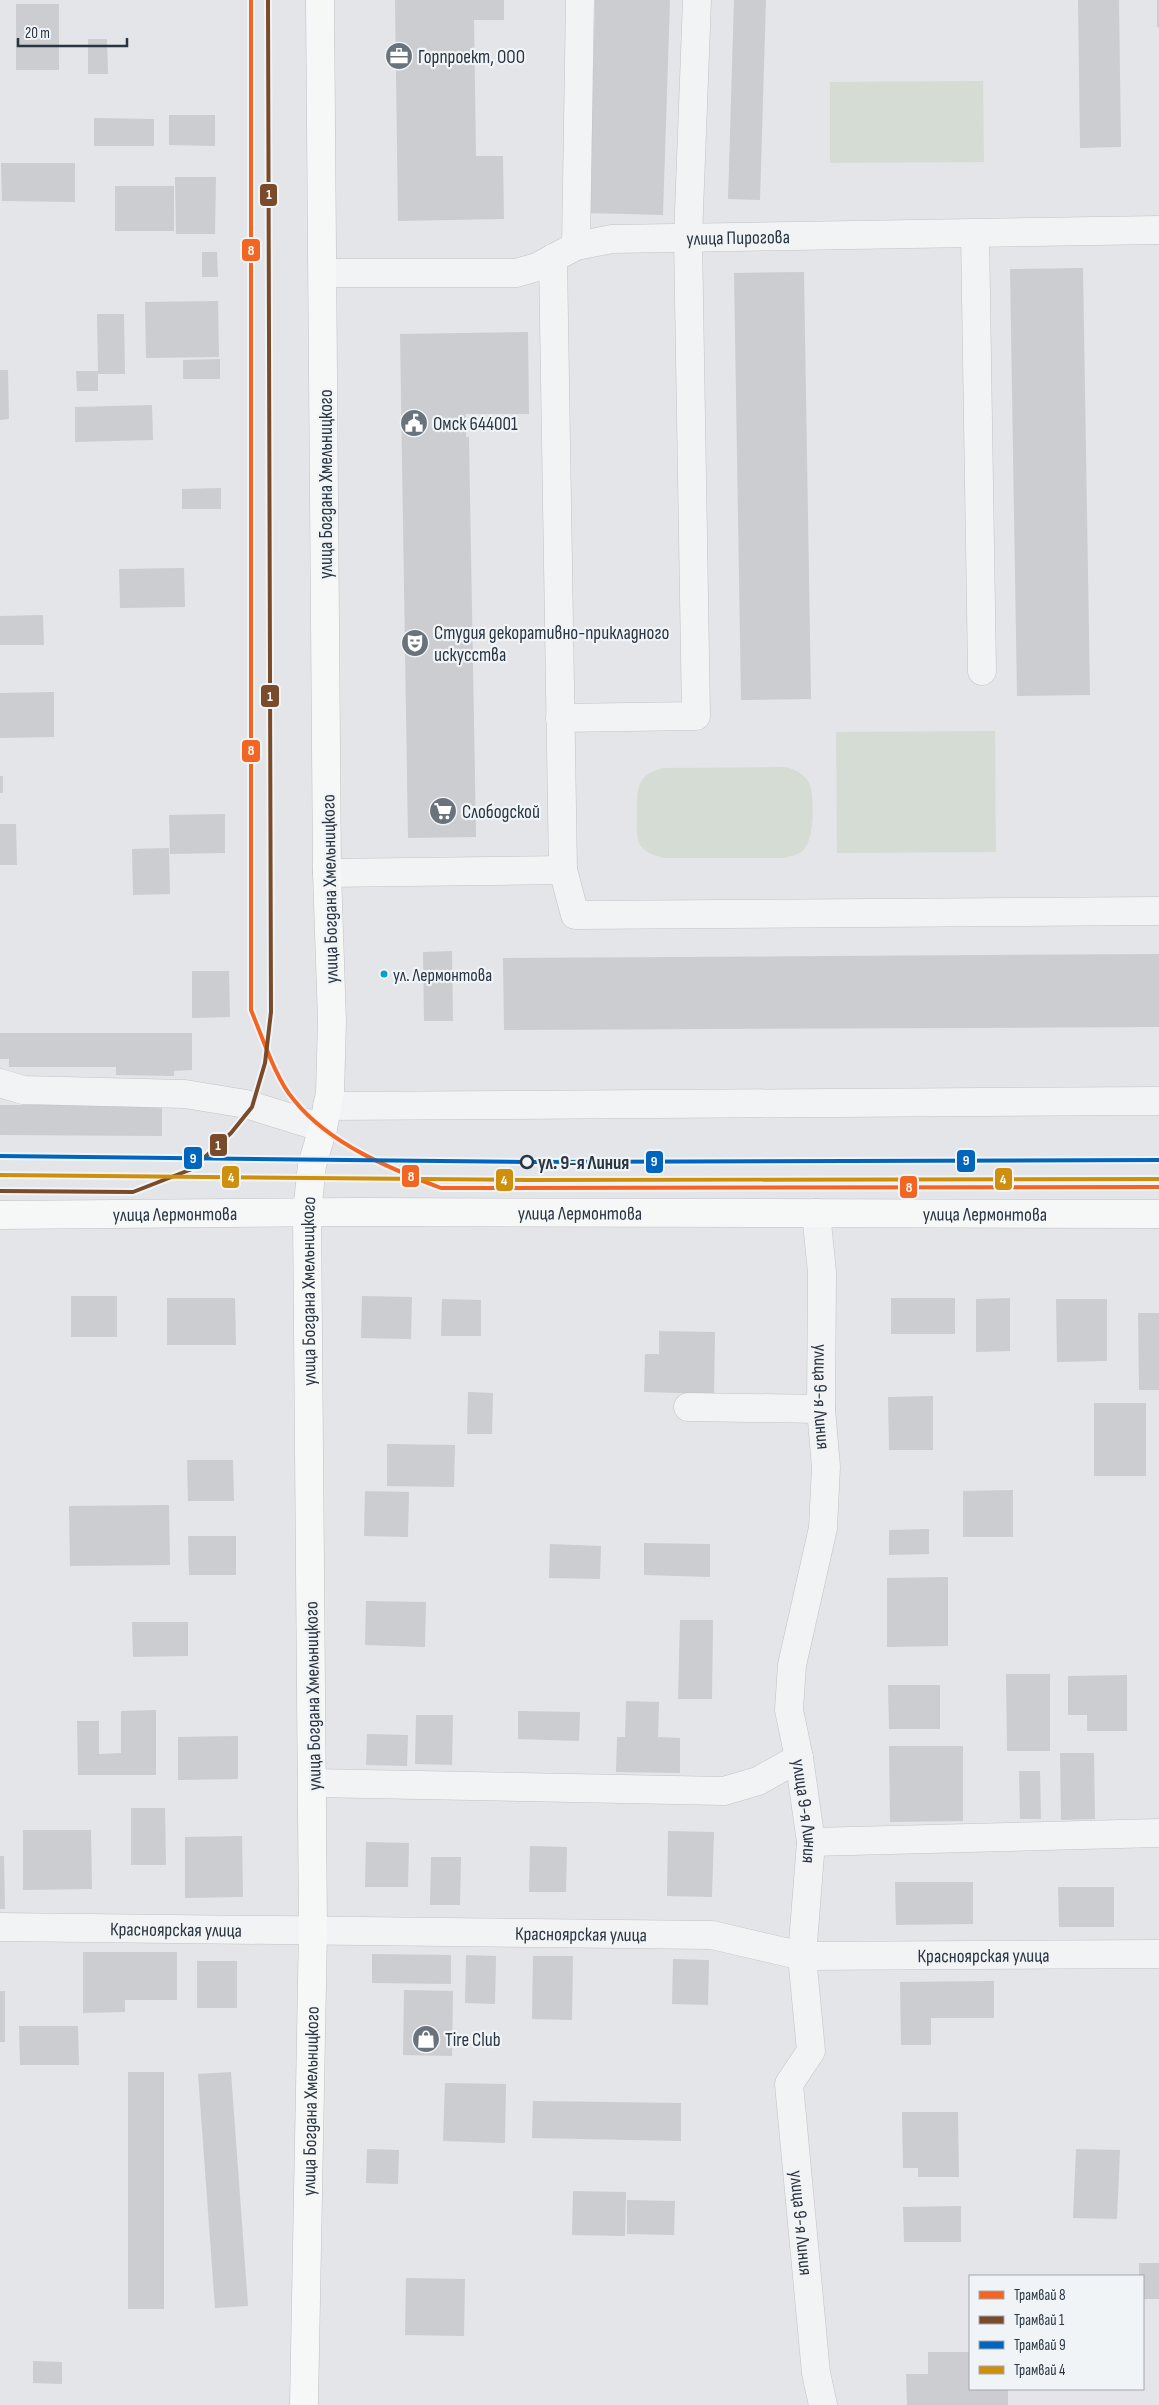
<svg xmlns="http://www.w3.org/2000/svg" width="1159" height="2405" viewBox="0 0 1159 2405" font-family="'Sofia Sans Condensed',sans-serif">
	<rect width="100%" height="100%" fill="#e3e5e8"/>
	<g fill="#d5dcd3">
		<path d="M983,81L984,162L830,163V82Z"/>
		<path d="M995,731L996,852L837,853L836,732Z"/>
		<path d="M784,767C794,769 804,773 809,783C815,796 814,837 805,848C800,855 792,856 784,858H665C655,856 644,853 639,843C636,835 637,824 637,815C637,791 635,774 664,768Z"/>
	</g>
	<g fill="#cbcdd0">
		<path d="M395,0H504V20H474L476,156H503L504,219L398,221Z"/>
		<path d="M595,0H670L663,215L589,213Z"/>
		<path d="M734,0H766L760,200L728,199Z"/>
		<path d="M1078,0H1119L1121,147L1080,148Z"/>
		<rect x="1157" y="0" width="2" height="27"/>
		<rect x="16" y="4" width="43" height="66"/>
		<path d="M88,39H107L108,74H88Z"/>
		<path d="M169,115H215V146L169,145Z"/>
		<path d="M94,118L154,119V146H94Z"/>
		<path d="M1,163H75V202L2,201Z"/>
		<path d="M175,177H216L215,234H176Z"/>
		<rect x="115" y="186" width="59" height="45"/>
		<path d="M202,252H217L218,277H202Z"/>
		<path d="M1083,268L1090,695L1017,696L1010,269Z"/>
		<path d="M804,272L811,699L741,700L734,273Z"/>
		<path d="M218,301L219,357L146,358L145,302Z"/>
		<path d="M97,314H124L125,374H98V391H77L76,371H98Z"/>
		<path d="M528,332L529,414H466V437H469L476,837L408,838L400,334Z"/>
		<path d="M220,359V379H183V360Z"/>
		<path d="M0,370H8L9,419L0,420Z"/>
		<path d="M152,405L153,440L75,442V407Z"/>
		<path d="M221,488V509H182V489Z"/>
		<path d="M184,568L185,607L120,608L119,569Z"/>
		<path d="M43,615L44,645H0V616Z"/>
		<path d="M54,692V737L0,738V693Z"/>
		<rect x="0" y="776" width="3" height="17"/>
		<path d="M225,814V853L170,854L169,815Z"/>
		<path d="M0,824H16L17,865H0Z"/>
		<path d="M169,848L170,894L133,895L132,849Z"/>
		<path d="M452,951L453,1021H424L423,952Z"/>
		<path d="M1159,954V1027L504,1030L503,958Z"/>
		<path d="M192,971H229L230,1017L192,1018Z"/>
		<path d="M0,1033H192V1070L174,1071V1076L116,1075V1067H9V1059H0Z"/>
		<path d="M0,1105H162V1136L0,1135Z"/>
		<rect x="71" y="1296" width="46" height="41"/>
		<path d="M362,1296L412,1297L411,1339L361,1338Z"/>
		<path d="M167,1298H235L236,1345H167Z"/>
		<rect x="891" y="1298" width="64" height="36"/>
		<path d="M1010,1298V1351L976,1352V1299Z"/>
		<path d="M442,1299L481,1300V1336H441Z"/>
		<path d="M1056,1299H1107V1361L1057,1362Z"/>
		<path d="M1138,1313H1159V1390H1139Z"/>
		<path d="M659,1331L715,1332L714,1394L644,1392L645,1354H659Z"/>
		<path d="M468,1392L493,1393L492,1434H467Z"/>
		<path d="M933,1396V1450H889L888,1397Z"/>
		<rect x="1094" y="1403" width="52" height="73"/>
		<path d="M387,1444L455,1445L454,1487L387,1486Z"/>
		<path d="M187,1460H233L234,1501H188Z"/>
		<path d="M1013,1490V1537H963V1491Z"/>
		<path d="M365,1491L409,1492L408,1537L364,1536Z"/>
		<path d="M169,1505L170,1565L70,1566L69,1506Z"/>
		<path d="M929,1529V1554L889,1555V1530Z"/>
		<path d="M188,1536H236V1575H189Z"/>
		<path d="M644,1543L710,1544V1577L644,1575Z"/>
		<path d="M550,1544L601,1546L600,1579L549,1578Z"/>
		<path d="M948,1577V1646L887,1647V1578Z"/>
		<path d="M366,1601L426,1602L425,1647L365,1645Z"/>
		<path d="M680,1620H713L712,1699H678Z"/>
		<path d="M132,1622H188V1656L133,1657Z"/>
		<path d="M1006,1674H1050V1751H1007Z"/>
		<path d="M1127,1675V1731H1087V1715H1068V1676Z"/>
		<path d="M888,1685H940V1729H889Z"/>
		<path d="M626,1701L659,1702L658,1737L680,1738V1773L616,1772L617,1737H625Z"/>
		<path d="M156,1710V1775H78L77,1721H99V1754L121,1753V1711Z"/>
		<path d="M518,1711L580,1712L579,1741L518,1739Z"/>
		<path d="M416,1715H453L452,1765L415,1764Z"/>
		<path d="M367,1734L408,1735L407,1766L366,1765Z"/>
		<path d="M238,1736V1779L178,1780V1737Z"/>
		<path d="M889,1746H963V1821L890,1822Z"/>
		<path d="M1060,1753H1094L1095,1819L1061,1820Z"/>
		<path d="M1019,1771H1040L1041,1819H1020Z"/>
		<path d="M131,1808H165L166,1865H131Z"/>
		<path d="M23,1830H91L92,1889L23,1890Z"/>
		<path d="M668,1831L714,1832L712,1897L667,1896Z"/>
		<path d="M242,1836L243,1897L185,1898V1837Z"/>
		<path d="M366,1842L409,1843L408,1887H365Z"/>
		<path d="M530,1846L567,1847L566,1892H529Z"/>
		<path d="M0,1856H4L5,1909H0Z"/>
		<path d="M431,1857H461L460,1905H430Z"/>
		<path d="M895,1882H973V1924L896,1925Z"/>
		<path d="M1058,1887H1114V1927H1059Z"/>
		<path d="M83,1952H177V2000H125V2012L83,2013Z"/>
		<path d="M372,1954L451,1955V1984L372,1983Z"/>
		<path d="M466,1955L496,1956L495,2004L465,2003Z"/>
		<path d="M533,1956H573L572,2020L532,2019Z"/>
		<path d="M673,1959L709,1960L708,2005L672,2004Z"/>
		<rect x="197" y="1961" width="40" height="47"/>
		<path d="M994,1981V2018H931V2045H901L900,1982Z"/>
		<path d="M404,1990L453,1991L452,2056L403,2055Z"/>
		<rect x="0" y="1991" width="5" height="51"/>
		<path d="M19,2026H78L79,2065H20Z"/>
		<rect x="128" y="2072" width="36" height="237"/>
		<path d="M231,2072L248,2306L215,2308L198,2074Z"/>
		<path d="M445,2083L506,2084L505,2143L443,2141Z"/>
		<path d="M533,2101L681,2103V2141L532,2138Z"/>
		<path d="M902,2112H958L959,2177H918V2168H903Z"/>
		<path d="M367,2149L399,2150L398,2184L366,2183Z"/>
		<path d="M1076,2149L1120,2150L1117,2219L1073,2218Z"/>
		<path d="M573,2191L626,2192L625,2236L572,2235Z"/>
		<path d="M627,2200L675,2201L674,2235L627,2234Z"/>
		<path d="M961,2206V2242H904L903,2207Z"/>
		<path d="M1139,2263H1159V2299H1143V2276H1139Z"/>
		<path d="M406,2278L465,2279L464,2336L405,2335Z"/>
		<path d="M928,2352H970V2389H1008V2405H907L906,2374H928Z"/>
		<path d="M33,2361L62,2362V2384L33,2383Z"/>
	</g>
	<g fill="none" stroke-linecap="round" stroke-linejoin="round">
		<g stroke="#c1c3c6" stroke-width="29">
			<g id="minor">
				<path d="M975,234L982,671"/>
				<path d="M576,246L580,0"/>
				<path d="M553,258L563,870L575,915L1159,911"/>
				<path id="s1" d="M324,273H516L537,267L576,246L612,239L1159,230"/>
				<path d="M560,718L696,716L688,238L697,0"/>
				<path d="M327,873L563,870"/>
				<path d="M0,1083L23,1090L185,1094L246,1104L323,1128"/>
				<path d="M327,1106L1159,1101"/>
				<path id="s2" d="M816,1213L822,1272L821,1409L826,1467L823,1528L792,1665L789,1710L799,1758L811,1842L802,1956L811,2051L789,2084L816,2373L823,2405"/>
				<path d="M688,1407L821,1409"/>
				<path d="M313,1783L724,1791L758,1781L799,1758"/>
				<path d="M811,1842L1159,1833"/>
				<path id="s3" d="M0,1927L712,1935L802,1956L1159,1954"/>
			</g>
		</g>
		<g stroke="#bfc2c5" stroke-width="29">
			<g id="major">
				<path id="s4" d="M0,1215L357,1212L1159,1214"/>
				<path id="s5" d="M304,2405L313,1930L307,1213L312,1165L323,1128L330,1093L332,1021L327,873L320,0"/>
			</g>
		</g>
		<use href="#minor" stroke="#f2f3f5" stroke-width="28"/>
		<use href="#major" stroke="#f6f7f7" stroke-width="28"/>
		<g stroke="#f1f4f7" stroke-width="8">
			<path id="tram-1" d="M251,0V1010C262,1036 276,1080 294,1100C329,1144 391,1169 441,1188L1159,1187"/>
		</g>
		<g stroke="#f1f4f7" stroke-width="8">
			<path id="tram-2" d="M0,1191L133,1192L192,1169L231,1133L252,1107L265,1063L271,1012L268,0"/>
		</g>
		<g stroke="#f1f4f7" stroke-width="8">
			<path id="tram-3" d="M0,1156L527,1162L1159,1160"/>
		</g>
		<g stroke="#f1f4f7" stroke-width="8">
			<path id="tram-4" d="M0,1175L527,1180L1159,1179"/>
		</g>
		<use href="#tram-1" stroke="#f26522" stroke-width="4"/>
		<use href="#tram-2" stroke="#7a4b2a" stroke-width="4"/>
		<use href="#tram-3" stroke="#0065bd" stroke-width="4"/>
		<use href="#tram-4" stroke="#ce8f0d" stroke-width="4"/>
	</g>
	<defs>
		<g id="office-disc" transform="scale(1.4375)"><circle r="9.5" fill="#6a737c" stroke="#f1f4f7"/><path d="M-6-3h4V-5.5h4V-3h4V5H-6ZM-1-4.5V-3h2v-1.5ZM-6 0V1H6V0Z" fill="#fff"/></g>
		<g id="civic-disc" transform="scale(1.4375)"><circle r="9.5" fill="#6a737c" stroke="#f1f4f7"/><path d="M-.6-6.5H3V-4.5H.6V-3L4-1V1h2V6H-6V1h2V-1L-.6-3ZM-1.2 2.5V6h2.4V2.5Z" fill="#fff"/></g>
		<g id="theatre-disc" transform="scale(1.4375)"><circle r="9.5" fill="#6a737c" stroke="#f1f4f7"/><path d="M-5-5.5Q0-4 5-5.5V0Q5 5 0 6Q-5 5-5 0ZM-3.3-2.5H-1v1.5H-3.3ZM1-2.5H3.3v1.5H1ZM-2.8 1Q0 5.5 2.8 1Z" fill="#fff"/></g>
		<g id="supermarket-disc" transform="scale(1.4375)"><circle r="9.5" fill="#6a737c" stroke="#f1f4f7"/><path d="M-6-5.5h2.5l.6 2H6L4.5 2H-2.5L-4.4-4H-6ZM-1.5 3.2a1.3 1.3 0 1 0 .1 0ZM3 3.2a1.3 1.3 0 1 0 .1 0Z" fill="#fff"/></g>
		<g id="shop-disc" transform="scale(1.4375)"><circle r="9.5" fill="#6a737c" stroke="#f1f4f7"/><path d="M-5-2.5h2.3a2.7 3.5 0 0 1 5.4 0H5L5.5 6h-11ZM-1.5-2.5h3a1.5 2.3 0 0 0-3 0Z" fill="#fff"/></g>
	</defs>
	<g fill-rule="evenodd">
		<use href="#office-disc" x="399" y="56"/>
		<use href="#civic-disc" x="414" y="423"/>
		<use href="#theatre-disc" x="415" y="643"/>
		<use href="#supermarket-disc" x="443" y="811"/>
		<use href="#shop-disc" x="426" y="2039"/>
	</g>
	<circle fill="#02a3c7" stroke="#f1f4f7" stroke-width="2" cx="384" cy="974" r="4.5"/>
	<circle fill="#f1f4f7" stroke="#293542" stroke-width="2.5" cx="527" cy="1162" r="6"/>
	<g text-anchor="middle" stroke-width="4.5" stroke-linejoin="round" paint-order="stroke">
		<g font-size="18" fill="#293542" stroke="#f1f4f7" text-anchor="start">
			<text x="393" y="981">ул. Лермонтова</text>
		</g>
		<g font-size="19" fill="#293542" stroke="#f1f4f7" text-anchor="start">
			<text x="418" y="63">Горпроект, ООО</text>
			<text x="433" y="430">Омск 644001</text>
			<text x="434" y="639">Студия декоративно-прикладного<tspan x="434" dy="22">искусства</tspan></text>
			<text x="462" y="818">Слободской</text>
			<text x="445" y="2046">Tire Club</text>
		</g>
		<g font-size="19" fill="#293542" stroke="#f1f4f7">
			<text dy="7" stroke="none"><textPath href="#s1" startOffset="421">улица Пирогова</textPath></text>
			<text transform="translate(325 484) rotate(-90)" y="7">улица Богдана Хмельницкого</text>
			<text transform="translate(329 889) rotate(-91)" y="7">улица Богдана Хмельницкого</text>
			<text dy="7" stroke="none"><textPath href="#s4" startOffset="580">улица Лермонтова</textPath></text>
			<text dy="7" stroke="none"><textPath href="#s4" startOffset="175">улица Лермонтова</textPath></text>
			<text dy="7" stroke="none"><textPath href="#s4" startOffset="985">улица Лермонтова</textPath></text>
			<text dy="7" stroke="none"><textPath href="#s5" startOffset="1114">улица Богдана Хмельницкого</textPath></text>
			<text dy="7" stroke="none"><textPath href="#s2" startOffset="184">улица 9-я Линия</textPath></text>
			<text transform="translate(312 1696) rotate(-91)" y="7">улица Богдана Хмельницкого</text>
			<text dy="7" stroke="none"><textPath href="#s2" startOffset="604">улица 9-я Линия</textPath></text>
			<text dy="7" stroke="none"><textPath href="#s3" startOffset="176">Красноярская улица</textPath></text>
			<text dy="7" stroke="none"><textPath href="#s3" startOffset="581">Красноярская улица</textPath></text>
			<text dy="7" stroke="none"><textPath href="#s3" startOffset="986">Красноярская улица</textPath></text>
			<text dy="7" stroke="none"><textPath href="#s5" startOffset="304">улица Богдана Хмельницкого</textPath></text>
			<text dy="7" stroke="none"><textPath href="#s2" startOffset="1024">улица 9-я Линия</textPath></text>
		</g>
		<g font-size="19" font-weight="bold" fill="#293542" stroke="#f1f4f7" text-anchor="start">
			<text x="538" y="1169">ул. 9-я Линия</text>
		</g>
	</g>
	<g stroke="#f1f4f7" stroke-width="2">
		<rect x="259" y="183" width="19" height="24" rx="5" fill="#7a4b2a"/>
		<rect x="241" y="238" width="20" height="24" rx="5" fill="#f26522"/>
		<rect x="260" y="684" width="20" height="24" rx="5" fill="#7a4b2a"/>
		<rect x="241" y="739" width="20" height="24" rx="5" fill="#f26522"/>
		<rect x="209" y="1133" width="19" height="24" rx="5" fill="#7a4b2a"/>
		<rect x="183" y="1146" width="20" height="24" rx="5" fill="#0065bd"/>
		<rect x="956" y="1149" width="20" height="24" rx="5" fill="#0065bd"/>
		<rect x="645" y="1150" width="19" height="24" rx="5" fill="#0065bd"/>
		<rect x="401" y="1164" width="19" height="24" rx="5" fill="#f26522"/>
		<rect x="221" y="1165" width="19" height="24" rx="5" fill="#ce8f0d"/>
		<rect x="994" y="1167" width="19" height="24" rx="5" fill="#ce8f0d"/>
		<rect x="495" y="1168" width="19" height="24" rx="5" fill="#ce8f0d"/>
		<rect x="899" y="1175" width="19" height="24" rx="5" fill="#f26522"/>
	</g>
	<g font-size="14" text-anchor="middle" font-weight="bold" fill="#fff">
		<text x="269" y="199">1</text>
		<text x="251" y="255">8</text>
		<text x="270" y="701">1</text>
		<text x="251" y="755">8</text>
		<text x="218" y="1150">1</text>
		<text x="193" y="1163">9</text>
		<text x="966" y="1165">9</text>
		<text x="654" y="1166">9</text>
		<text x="411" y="1181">8</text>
		<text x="231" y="1182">4</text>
		<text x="1003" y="1184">4</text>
		<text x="504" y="1185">4</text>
		<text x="909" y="1192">8</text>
	</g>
	<rect x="969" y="2275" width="175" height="115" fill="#f1f4f7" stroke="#a1a8af"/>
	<rect x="979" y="2291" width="25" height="8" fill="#f26522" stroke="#a1a8af"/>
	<text x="1014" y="2300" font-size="15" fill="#293542">Трамвай 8</text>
	<rect x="979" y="2316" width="25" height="8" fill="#7a4b2a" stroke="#a1a8af"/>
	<text x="1014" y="2325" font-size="15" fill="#293542">Трамвай 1</text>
	<rect x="979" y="2341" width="25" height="8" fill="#0065bd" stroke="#a1a8af"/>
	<text x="1014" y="2350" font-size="15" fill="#293542">Трамвай 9</text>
	<rect x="979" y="2366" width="25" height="8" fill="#ce8f0d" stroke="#a1a8af"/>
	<text x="1014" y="2375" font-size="15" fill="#293542">Трамвай 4</text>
	<path d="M18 38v8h109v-8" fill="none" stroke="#293542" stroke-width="2.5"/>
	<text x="25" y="38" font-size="15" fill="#293542" stroke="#f1f4f7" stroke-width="4" paint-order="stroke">20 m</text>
</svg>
